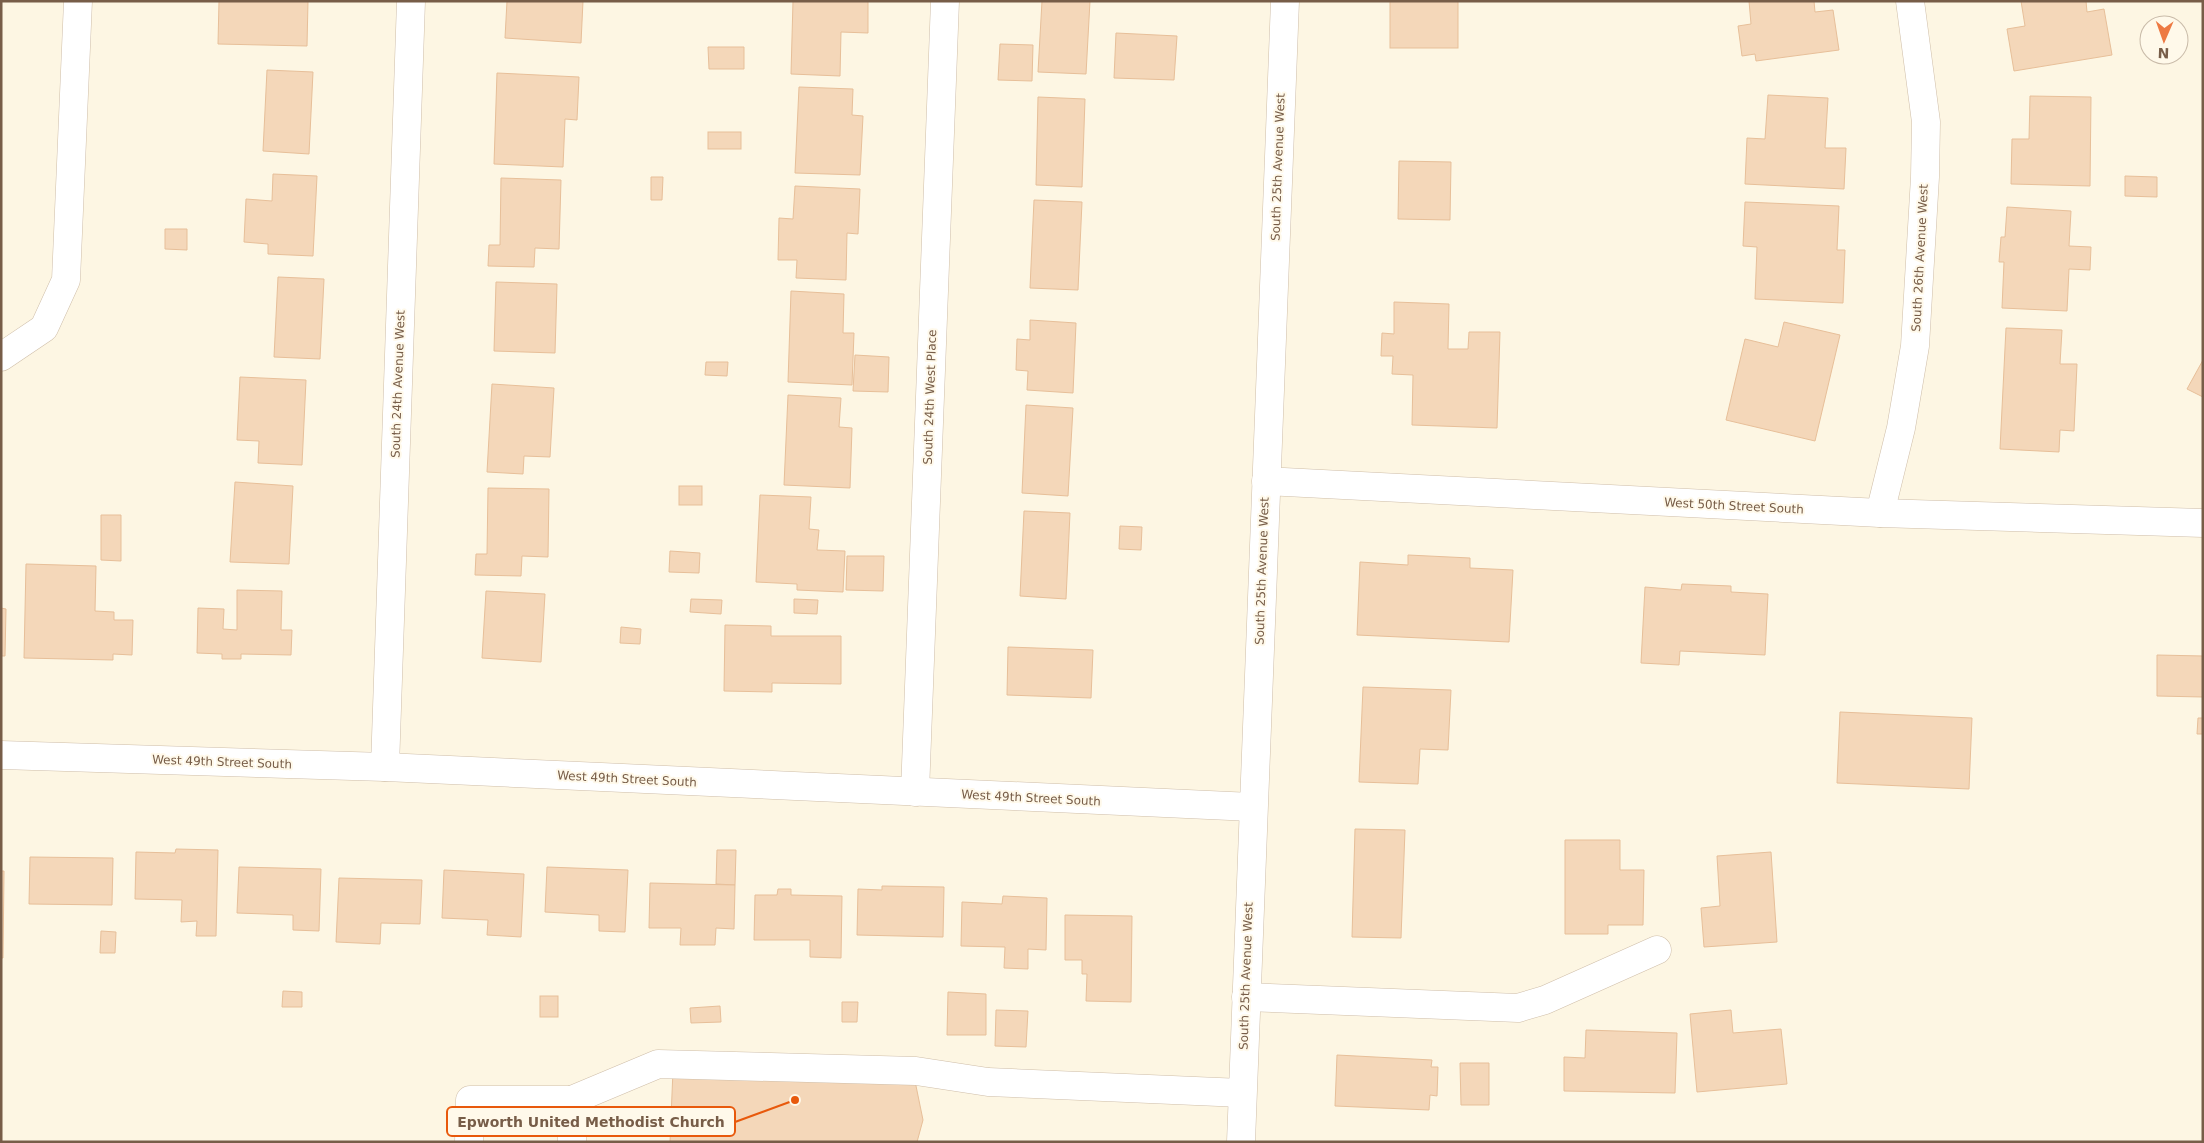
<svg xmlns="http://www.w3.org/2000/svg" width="2204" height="1143" viewBox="0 0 2204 1143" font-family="'DejaVu Sans',sans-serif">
	<rect width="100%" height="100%" fill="#fdf6e3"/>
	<g fill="#f4d7b9" stroke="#e7bf99">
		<path d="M219,1H308L307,46L218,44Z"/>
		<path d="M507,1H583L581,43L505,38Z"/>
		<path d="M793,1H868V33L841,32L840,76L791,74Z"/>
		<path d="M1042,1H1090L1086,74L1038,72Z"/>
		<rect x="1390" y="1" width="68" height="47"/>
		<path d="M1749,1H1814L1815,12L1833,10L1839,50L1756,61L1755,54L1742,56L1738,26L1751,24Z"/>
		<path d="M2021,1H2086L2087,12L2104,9L2112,55L2014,71L2007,29L2025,26Z"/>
		<path d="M1116,33L1177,36L1174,80L1114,78Z"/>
		<path d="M1000,44L1033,45L1032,81L998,80Z"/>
		<path d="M708,47H744V69H709Z"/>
		<path d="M267,70L313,72L309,154L263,151Z"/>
		<path d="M497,73L579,77L577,120L565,119L563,167L494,164Z"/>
		<path d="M799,87L853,89L852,115L863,116L860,175L795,173Z"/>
		<path d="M1768,95L1828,98L1825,148H1846L1844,189L1745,184L1747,138L1765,139Z"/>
		<path d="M2030,96L2091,97L2090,186L2011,184L2012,139H2029Z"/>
		<path d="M1038,97L1085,99L1082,187L1036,185Z"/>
		<rect x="708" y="132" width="33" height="17"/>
		<path d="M1399,161L1451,162L1450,220L1398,219Z"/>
		<path d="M273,174L317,176L313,256L268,254V244L244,242L246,199L272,201Z"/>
		<path d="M2125,176L2157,177V197L2125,196Z"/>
		<path d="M651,177H663L662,200H651Z"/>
		<path d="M501,178L561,180L559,249L535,248L534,267L488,266L489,245H500Z"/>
		<path d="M795,186L860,189L858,234L847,233L846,280L796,278L797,260H778L779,218L793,219Z"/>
		<path d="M1034,200L1082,202L1078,290L1030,288Z"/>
		<path d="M1745,202L1839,206L1837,250H1845L1843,303L1755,299L1757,247L1743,246Z"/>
		<path d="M2007,207L2071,211L2069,246L2091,247L2090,270L2069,269L2067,311L2002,308L2004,262H1999L2001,237H2005Z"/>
		<path d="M165,229H187V250L165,249Z"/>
		<path d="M278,277L324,279L320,359L274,357Z"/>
		<path d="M496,282L557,284L555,353L494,351Z"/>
		<path d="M791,291L844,294L843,333H854L852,385L788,382Z"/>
		<path d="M1394,302L1449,304L1448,349H1468L1469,332H1500L1497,428L1412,425L1413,375L1392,374L1393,356H1381L1382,333L1394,334Z"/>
		<path d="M1030,320L1076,323L1073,393L1027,390L1028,371L1016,370L1017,339L1030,340Z"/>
		<path d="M1784,322L1840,335L1815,441L1726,420L1745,339L1778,347Z"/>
		<path d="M2006,328L2062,330L2060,364H2077L2074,431L2060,430L2059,452L2000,449Z"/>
		<path d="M855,355L889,357L888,392L853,391Z"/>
		<path d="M2203,360V397L2187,389Z"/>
		<path d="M706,362H728L727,376L705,375Z"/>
		<path d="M240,377L306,380L302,465L258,463L259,441L237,440Z"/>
		<path d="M492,384L554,388L550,457L524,456L523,474L487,472Z"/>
		<path d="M788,395L841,398L839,427L852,428L850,488L784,485Z"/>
		<path d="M1026,405L1073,408L1068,496L1022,493Z"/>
		<path d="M235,482L293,486L289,564L230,562Z"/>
		<rect x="679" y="486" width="23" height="19"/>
		<path d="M488,488L549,489L548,557L522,556L521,576L475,575L476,554H487Z"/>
		<path d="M760,495L811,497L809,529L819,530L817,550L845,551L843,592L797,590V584L756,582Z"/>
		<path d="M1024,511L1070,513L1066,599L1020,596Z"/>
		<path d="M101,515H121V561L101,560Z"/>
		<path d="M1120,526L1142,527L1141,550L1119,549Z"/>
		<path d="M670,551L700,553L699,573L669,572Z"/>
		<path d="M1408,555L1470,558V568L1513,570L1509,642L1357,635L1360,562L1408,565Z"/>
		<path d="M847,556H884L883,591L846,590Z"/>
		<path d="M26,564L96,566L95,611L114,612V620H133L132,655L113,654V660L24,658Z"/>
		<path d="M1682,584L1731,586V592L1768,594L1765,655L1680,651L1679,665L1641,663L1645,587L1681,590Z"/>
		<path d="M237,590L282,591L281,630H292L291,655L241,654V659H222V654L197,653L198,608L224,609L223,629L237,630Z"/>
		<path d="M486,591L545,594L541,662L482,658Z"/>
		<path d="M691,599L722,600L721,614L690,612Z"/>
		<path d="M794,599L818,600L817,614L794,613Z"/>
		<path d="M1,608L6,609L5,656H1Z"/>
		<path d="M725,625L771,626V636H841V684L772,683V692L724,691Z"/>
		<path d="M621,627L641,629L640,644L620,643Z"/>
		<path d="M1008,647L1093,650L1091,698L1007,695Z"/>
		<path d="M2157,655L2203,656V697L2157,696Z"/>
		<path d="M1363,687L1451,690L1448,750L1420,749L1418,784L1359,782Z"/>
		<path d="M1840,712L1972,718L1969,789L1837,783Z"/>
		<path d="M2198,718H2203V734H2197Z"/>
		<path d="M1355,829L1405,830L1401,938L1352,937Z"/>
		<path d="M1565,840H1620V870H1644L1643,925H1608V934H1565Z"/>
		<path d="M176,849L218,850L216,936H196L197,921L181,922L182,900L135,899L136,852L175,853Z"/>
		<path d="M717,850H736L735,885L716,884Z"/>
		<path d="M1771,852L1777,942L1704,947L1701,908L1720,906L1717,856Z"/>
		<path d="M30,857L113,858L112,905L29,904Z"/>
		<path d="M239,867L321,869L319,931L293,930V915L237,913Z"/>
		<path d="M547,867L628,870L625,932L599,931V915L545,912Z"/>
		<path d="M444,870L524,874L521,937L487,935L488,920L442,918Z"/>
		<path d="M1,871H4L3,958H1Z"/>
		<path d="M339,878L422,880L420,924L381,923L380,944L336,942Z"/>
		<path d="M650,883L735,885L734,929L716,928L715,945H680L681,928H649Z"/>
		<path d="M882,886L944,887L943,937L857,935L858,889L882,890Z"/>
		<path d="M778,889H791V895L842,896L841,958L810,957V940H754L755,895H777Z"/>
		<path d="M1003,896L1047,898L1046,950L1028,949V969L1004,968L1005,947L961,946L962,902L1002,904Z"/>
		<path d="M1065,915L1132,916L1131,1002L1086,1001L1087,974H1082V960H1065Z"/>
		<path d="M101,931L116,932L115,953H100Z"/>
		<path d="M283,991L302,992V1007H282Z"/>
		<path d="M948,992L986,994V1035H947Z"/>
		<rect x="540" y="996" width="18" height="21"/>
		<path d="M842,1002H858L857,1022H842Z"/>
		<path d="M720,1006L721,1022L691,1023L690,1008Z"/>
		<path d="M996,1010L1028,1011L1026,1047L995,1046Z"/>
		<path d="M1731,1010L1733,1033L1781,1029L1787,1084L1697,1092L1690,1014Z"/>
		<path d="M1586,1030L1677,1033L1675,1093L1564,1091V1057L1585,1058Z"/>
		<path d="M1337,1055L1432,1060L1431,1067H1438L1437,1096L1430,1095L1429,1110L1335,1106Z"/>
		<path d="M1460,1063H1489V1105H1461Z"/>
		<path d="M673,1070L915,1081L923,1120L917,1142H670Z"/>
	</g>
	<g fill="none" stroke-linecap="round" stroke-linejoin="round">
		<g stroke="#cfbea9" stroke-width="29">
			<g id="minor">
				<path d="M1,357L44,328L66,280L78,1"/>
				<path d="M1266,481L1880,513L2203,523"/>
				<path d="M1880,513L1901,428L1915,346L1925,177L1926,122L1910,1"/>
				<path d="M1,755L385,767L1252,807"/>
				<path d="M385,767L411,1"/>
				<path d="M915,792L945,1"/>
				<path d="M1246,997L1518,1008L1545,1000L1657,950"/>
				<path d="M572,1100L658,1064L916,1071L988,1082L1242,1093"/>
				<path d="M469,1142L470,1100H572V1142"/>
				<path d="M1241,1142L1285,1"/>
			</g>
		</g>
		<use href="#minor" stroke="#fff" stroke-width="28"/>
	</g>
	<g text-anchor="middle" stroke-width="4" stroke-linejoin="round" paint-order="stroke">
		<g font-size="12" fill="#775d48" stroke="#fff9ea">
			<text transform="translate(1278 167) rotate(-88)" y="4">South 25th Avenue West</text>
			<text transform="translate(1920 258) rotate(-87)" y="4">South 26th Avenue West</text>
			<text transform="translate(398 384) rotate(-88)" y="4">South 24th Avenue West</text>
			<text transform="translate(930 397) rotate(-88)" y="4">South 24th West Place</text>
			<text transform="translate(1734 506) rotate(3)" y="4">West 50th Street South</text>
			<text transform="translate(1262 571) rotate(-88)" y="4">South 25th Avenue West</text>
			<text transform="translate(222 762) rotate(2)" y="4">West 49th Street South</text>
			<text transform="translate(627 779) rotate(3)" y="4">West 49th Street South</text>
			<text transform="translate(1031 798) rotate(3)" y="4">West 49th Street South</text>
			<text transform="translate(1246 976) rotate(-88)" y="4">South 25th Avenue West</text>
		</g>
	</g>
	<path fill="none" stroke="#e8590c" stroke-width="2" d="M795 1100L735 1122"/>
	<circle fill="#e8590c" stroke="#fff9ea" stroke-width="2" cx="795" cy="1100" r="5"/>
	<rect fill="#fff9ea" stroke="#e8590c" stroke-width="2" x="447" y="1107" width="288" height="29" rx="5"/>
	<g font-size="14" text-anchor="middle" font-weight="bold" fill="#775d48">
		<text x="591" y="1127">Epworth United Methodist Church</text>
	</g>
	<rect width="2204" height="1143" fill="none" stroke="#775d48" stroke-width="5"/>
	<g transform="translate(2164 40) rotate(182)"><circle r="24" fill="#fff9ea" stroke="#c9bba9"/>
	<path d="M0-4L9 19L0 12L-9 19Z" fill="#ed7a43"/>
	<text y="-8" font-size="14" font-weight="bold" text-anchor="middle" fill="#775d48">N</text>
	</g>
</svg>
